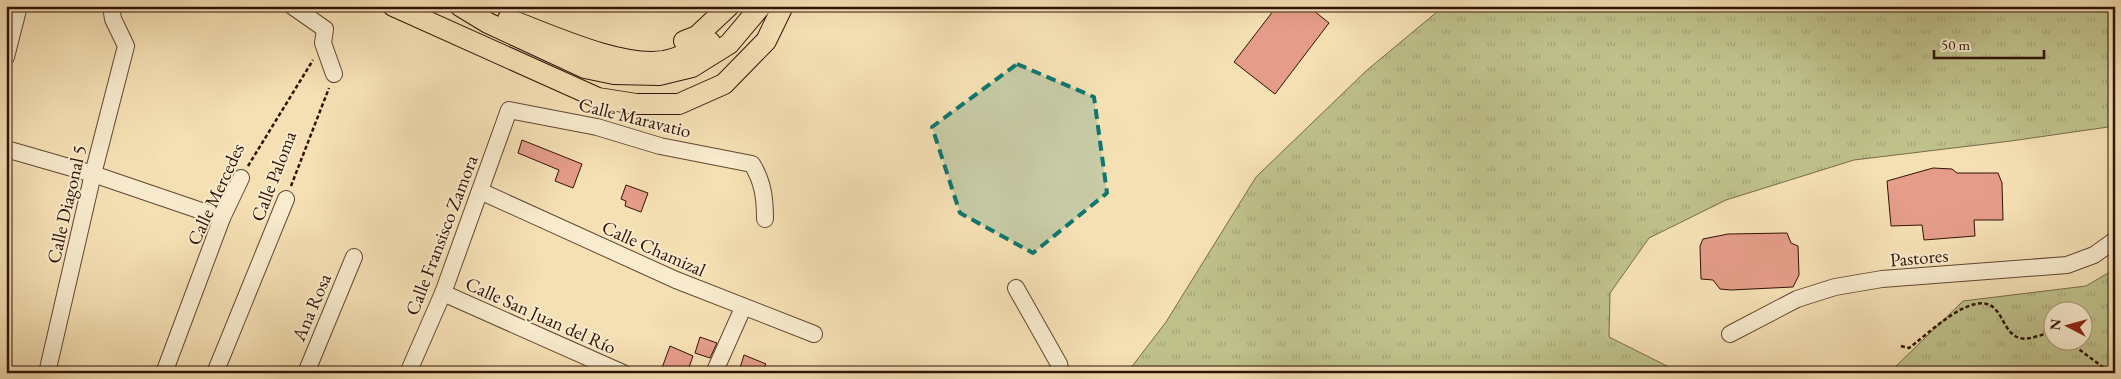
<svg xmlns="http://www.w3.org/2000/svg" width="2121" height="379" viewBox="0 0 2121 379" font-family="'EB Garamond',serif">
	<defs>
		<pattern id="grass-tufts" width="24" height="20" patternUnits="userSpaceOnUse" patternTransform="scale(1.25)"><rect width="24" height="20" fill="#bfc18b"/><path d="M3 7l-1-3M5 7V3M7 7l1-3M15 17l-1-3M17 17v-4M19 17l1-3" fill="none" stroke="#a5a576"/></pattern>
	</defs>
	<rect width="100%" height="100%" fill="#f5e0b4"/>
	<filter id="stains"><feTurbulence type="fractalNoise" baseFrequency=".004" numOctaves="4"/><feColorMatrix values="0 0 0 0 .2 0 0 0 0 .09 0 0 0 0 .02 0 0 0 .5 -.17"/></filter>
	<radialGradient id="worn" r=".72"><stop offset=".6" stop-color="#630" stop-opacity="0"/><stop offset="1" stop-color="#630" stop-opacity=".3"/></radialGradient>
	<g fill="url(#grass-tufts)" stroke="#786a49" fill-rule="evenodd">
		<path d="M1444,6H2115V126L2011,141L1854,160L1726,200L1649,238L1610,293L1609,337L1681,373H1127L1166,322L1256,177L1366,71Z"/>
		<path d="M2115,269V373H1889L1963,301L2086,286ZM2054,312H2084V342H2054Z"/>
	</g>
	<g fill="#e59d89" stroke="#311207">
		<path d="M1277,6H1308L1329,23L1275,94L1234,62Z"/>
		<path d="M522,140L582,164L573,188L555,181L559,170L518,153Z"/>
		<path d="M1933,168L1952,169L1957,173H1998L2002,183L2003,220H1974L1975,236L1924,240L1922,225L1891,226L1887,181Z"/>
		<path d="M626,185L648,193L641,212L625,206L626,201L621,199Z"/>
		<path d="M1787,233L1791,243L1798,246L1799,275L1793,287L1731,290L1720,289L1713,280L1701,279L1700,246L1703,239L1728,234Z"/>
		<path d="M700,337L717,343L710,358L695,353Z"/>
		<path d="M670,346L693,356L687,373H671L662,368Z"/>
		<path d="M744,355L766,364L761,373L740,368Z"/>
	</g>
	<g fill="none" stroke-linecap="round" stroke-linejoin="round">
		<g stroke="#624632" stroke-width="18">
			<g id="minor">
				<path d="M292,6L325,29L323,43L334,74"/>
				<path d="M6,57L19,6"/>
				<path d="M6,149L93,174L222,218"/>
				<path d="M480,191L676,280L814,334"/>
				<path d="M1016,288L1059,364L1061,373"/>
				<path d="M443,293L623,373"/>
				<path d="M1730,334L1797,299L1835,287L1882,279L2067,265L2094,255L2115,240"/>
				<path d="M47,373L93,174L126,46L113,19L111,6"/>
				<path d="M164,373L222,218L241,178"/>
				<path d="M215,373L286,199"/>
				<path d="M306,373L354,257"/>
				<path d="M408,373L443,293L509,110L597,127L660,146L752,164C763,182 765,198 765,219"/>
				<path d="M714,373L743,308"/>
			</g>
		</g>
		<g stroke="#311207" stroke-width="22">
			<g id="major">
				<path d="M393,6L598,98L636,104H679L724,84L766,41L783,6"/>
				<path d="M460,6L488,23L585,68L614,74L659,75L692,67L729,44L761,6"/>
				<path d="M508,19C549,34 620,68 664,61C680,58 696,50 710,42"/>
				<path d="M684,41L697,36L729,6"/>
			</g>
		</g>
		<g stroke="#311207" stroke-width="2.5" stroke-dasharray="4 2.5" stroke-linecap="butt">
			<path d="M248,166L313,60"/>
			<path d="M291,186L329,88"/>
			<path d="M2069,342L2111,373"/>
			<path d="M1901,346L1909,348C1925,337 1976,285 1996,310C2004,319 2007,335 2020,338C2030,341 2043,333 2054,332"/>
		</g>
		<use href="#minor" stroke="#f8ebce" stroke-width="16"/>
		<use href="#major" stroke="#f5e0b4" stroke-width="20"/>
	</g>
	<path fill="#0f766e" fill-opacity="0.2" stroke="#0f766e" stroke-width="4" stroke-dasharray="10 6" stroke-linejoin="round" d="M1017,64L1094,97L1107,193L1033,253L960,213L932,127Z"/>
	<g text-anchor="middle" stroke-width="4" stroke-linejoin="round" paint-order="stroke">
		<g font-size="19" fill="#311207" stroke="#f8ebce">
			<text transform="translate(635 117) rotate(14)" y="7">Calle Maravatio</text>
			<text transform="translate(273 176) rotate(-69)" y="7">Calle Paloma</text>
			<text transform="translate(215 194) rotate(-65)" y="7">Calle Mercedes</text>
			<text transform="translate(66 204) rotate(-77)" y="7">Calle Diagonal 5</text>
			<text transform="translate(441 235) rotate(-69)" y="7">Calle Fransisco Zamora</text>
			<text transform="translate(654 248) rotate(24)" y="7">Calle Chamizal</text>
			<text transform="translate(1919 257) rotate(-5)" y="7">Pastores</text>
			<text transform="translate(311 307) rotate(-67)" y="7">Ana Rosa</text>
			<text transform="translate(541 315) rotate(24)" y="7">Calle San Juan del Río</text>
		</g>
	</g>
	<rect width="2121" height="379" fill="none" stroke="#f5e0b4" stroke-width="25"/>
	<rect x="8" y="8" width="2106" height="364" fill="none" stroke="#311207" stroke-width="2.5"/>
	<rect x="12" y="12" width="2096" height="354" fill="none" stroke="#311207"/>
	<g transform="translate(2068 326) rotate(276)"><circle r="24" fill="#f8ebce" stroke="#a8947e"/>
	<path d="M0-4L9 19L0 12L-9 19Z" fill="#8f2418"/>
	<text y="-8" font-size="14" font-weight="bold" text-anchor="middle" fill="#311207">N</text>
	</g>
	<path d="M1934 50v8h110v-8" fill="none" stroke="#311207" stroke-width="2.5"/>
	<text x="1941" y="50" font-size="15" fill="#311207" stroke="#f8ebce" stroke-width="4" paint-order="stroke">50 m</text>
	<rect width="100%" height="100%" filter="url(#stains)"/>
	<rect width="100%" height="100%" fill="url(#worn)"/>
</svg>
